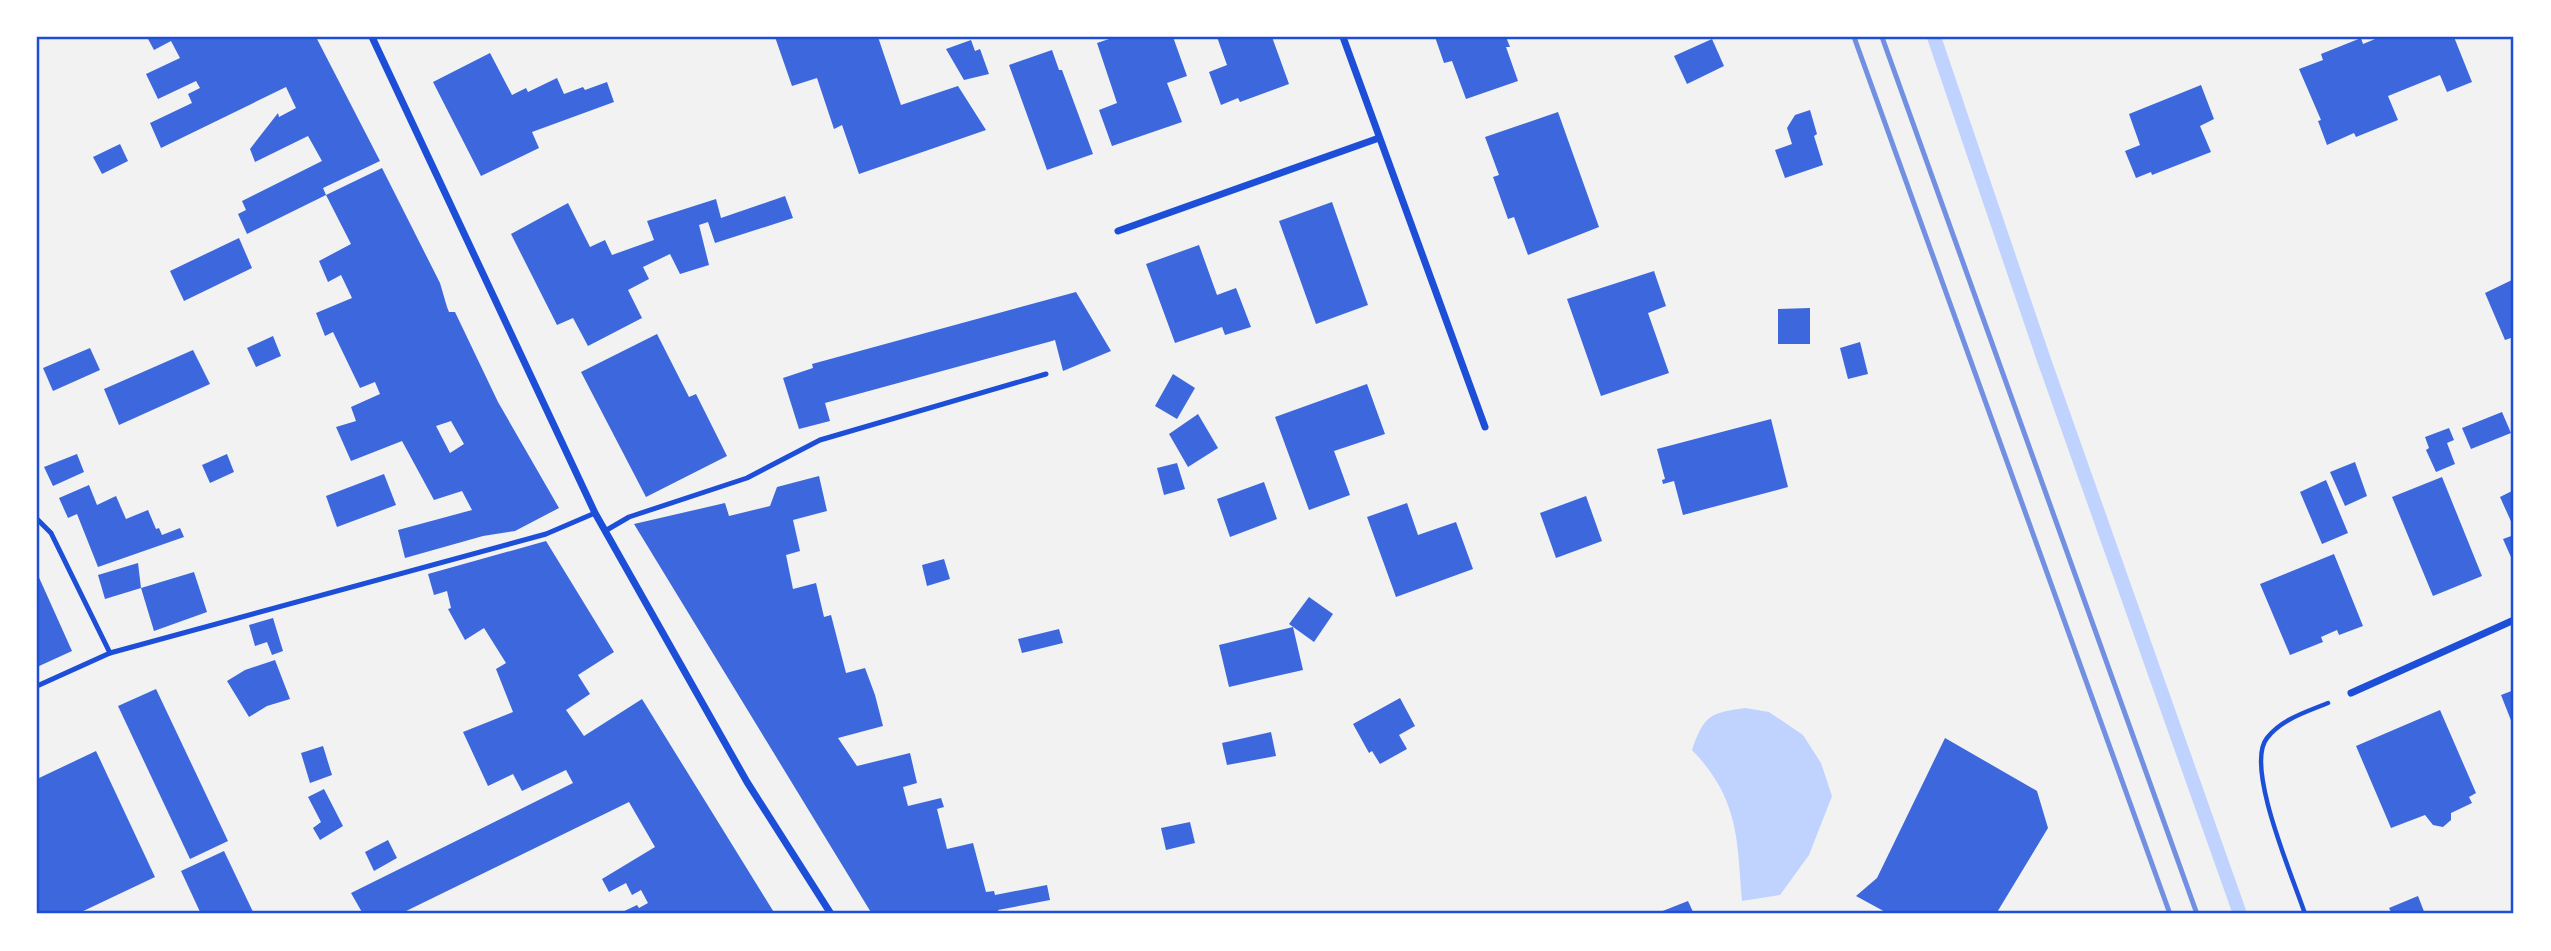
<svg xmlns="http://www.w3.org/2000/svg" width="2551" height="951" viewBox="0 0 2551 951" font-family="Merriweather,serif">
	<rect width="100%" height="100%" fill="#f2f2f2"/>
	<path fill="#bfd3fe" d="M1745,708L1769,712L1803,735L1821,763L1832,796L1809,855L1780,895L1742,901C1737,838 1739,799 1692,750C1704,715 1710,713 1745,708Z"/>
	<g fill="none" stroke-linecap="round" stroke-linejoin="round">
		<path stroke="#bfd3fe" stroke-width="14" d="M1934,37L2044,360L2240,914"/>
	</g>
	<g fill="#3d67dc" fill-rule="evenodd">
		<path d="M147,37H316L380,161L323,188L326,195L247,234L238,214L246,210L242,201L322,161L308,136L255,162L250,149L278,113L279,117L296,108L286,87L161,148L150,123L192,103L188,94L200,88L196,81L158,99L146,74L180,58L171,41L154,50Z"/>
		<path d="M775,37H878L901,105L958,86L986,130L859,174L842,125L834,129L817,78L792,86Z"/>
		<path d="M1115,37H1173L1187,76L1167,83L1182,122L1112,146L1099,110L1117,103L1097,43Z"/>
		<path d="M1217,37H1272L1289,84L1240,102L1238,98L1221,105L1209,72L1227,65Z"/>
		<path d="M1435,37H1506L1510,47H1506L1518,81L1466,99L1452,61L1444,63Z"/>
		<path d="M2380,37H2454L2472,82L2447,92L2440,75L2388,96L2398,120L2356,137L2354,133L2327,145L2318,121L2321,120L2299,69L2323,60L2321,54L2361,38L2363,44Z"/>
		<path d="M1712,39L1724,66L1687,84L1674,56Z"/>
		<path d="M971,40L975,51L980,49L989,74L964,80L946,49Z"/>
		<path d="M1052,50L1059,70H1062L1093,154L1047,170L1009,65Z"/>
		<path d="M490,53L512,95L526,88L528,92L557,78L564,94L583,87L585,90L607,82L614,102L532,132L539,148L481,176L433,82Z"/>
		<path d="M2201,85L2214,119L2200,126L2211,152L2152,175L2151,172L2136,178L2125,151L2140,145L2129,114Z"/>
		<path d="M1810,110L1817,134L1814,136L1823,165L1785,178L1775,150L1792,144L1787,128L1795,115Z"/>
		<path d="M1558,112L1599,227L1528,255L1514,217L1508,219L1493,177L1499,175L1485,137Z"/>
		<path d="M120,144L128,161L102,174L93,157Z"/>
		<path d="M382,168L440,283L447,307L449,312H455L498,402L559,508L515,531L483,536L405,558L398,530L472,510L462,491L434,500L402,441L351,461L336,427L356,421L351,407L380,394L375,382L360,388L333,332L325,336L316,313L352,298L341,275L328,282L319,261L351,244L326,195ZM451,421L464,444L450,453L436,426Z"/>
		<path d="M785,196L793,218L715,243L708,222L699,225L709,265L680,274L670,254L643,267L649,279L628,290L642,318L588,346L573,318L557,325L511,234L568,203L590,247L605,240L612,255L654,240L647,221L716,199L721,218Z"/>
		<path d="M1332,202L1368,305L1316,324L1279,221Z"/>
		<path d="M239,238L252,268L184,301L170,271Z"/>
		<path d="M1199,245L1217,295L1236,288L1251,327L1225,335L1222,327L1175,343L1146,264Z"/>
		<path d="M1654,271L1666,306L1648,313L1669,373L1601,396L1567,299Z"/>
		<path d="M2514,279V345L2511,338L2505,340L2485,293Z"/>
		<path d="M1076,292L1111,351L1063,371L1055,340L1052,341L825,403L830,421L799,429L783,378L813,368L812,364Z"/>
		<path d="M1810,308V344H1778V309Z"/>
		<path d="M657,334L689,397L696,394L727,456L646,497L581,372Z"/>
		<path d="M273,336L281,356L256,367L247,348Z"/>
		<path d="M1860,342L1868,374L1848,379L1840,348Z"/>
		<path d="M90,348L100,370L53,391L43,368Z"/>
		<path d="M193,350L210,384L119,425L104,389Z"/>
		<path d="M1173,374L1195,388L1177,419L1155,406Z"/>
		<path d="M1367,384L1385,434L1334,451L1350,495L1309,510L1275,417Z"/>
		<path d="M2502,412L2511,433L2471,449L2462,428Z"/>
		<path d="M1198,414L1218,448L1188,467L1169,434Z"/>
		<path d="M1771,419L1788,487L1683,515L1674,481L1663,484L1662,480L1665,479L1657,449Z"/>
		<path d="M2449,428L2454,440L2447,443L2455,464L2436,472L2426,450L2429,448L2425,437Z"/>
		<path d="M77,454L84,472L53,486L44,467Z"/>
		<path d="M227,454L234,472L210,483L202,465Z"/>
		<path d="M2355,462L2367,496L2345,506L2330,472Z"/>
		<path d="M1177,463L1185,489L1164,495L1157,468Z"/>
		<path d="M384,474L396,505L337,527L326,496Z"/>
		<path d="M819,476L827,511L793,520L800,551L786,555L793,589L816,583L824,617L831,615L846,673L865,668L875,695L883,726L838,738L857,766L910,753L917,783L903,787L908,806L941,798L944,807L937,809L947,849L973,843L986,892L994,891L995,895L1047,885L1050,900L998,910L999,914H872L634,524L725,503L729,516L770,506L777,487Z"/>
		<path d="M2442,477L2482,576L2433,596L2392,497Z"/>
		<path d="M2326,480L2348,533L2322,544L2300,492Z"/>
		<path d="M1264,482L1277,519L1230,537L1217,499Z"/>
		<path d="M89,485L97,505L116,496L126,519L148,510L156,529L159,528L162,535L180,528L184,537L98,567L77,514L68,518L59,498Z"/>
		<path d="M2514,490V528L2500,497Z"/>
		<path d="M1586,496L1602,541L1556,558L1540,513Z"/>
		<path d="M1407,503L1418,535L1456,522L1473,569L1396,597L1367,517Z"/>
		<path d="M2514,535V564L2503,539Z"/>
		<path d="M546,541L614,652L578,675L590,694L566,710L584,736L642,699L775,914H618L637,905L639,908L648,903L641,890L632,895L626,883L609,892L602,879L655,847L629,802L400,914H363L351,893L573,783L566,770L522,791L513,774L488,786L463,732L513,712L496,669L506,663L484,628L465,640L448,609L451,608L447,591L434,595L428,574Z"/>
		<path d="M2334,554L2363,626L2339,635L2337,630L2321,637L2323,642L2290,655L2260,584Z"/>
		<path d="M944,559L950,579L927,586L922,565Z"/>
		<path d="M138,563L141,588L105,599L98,575Z"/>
		<path d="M194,572L207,612L154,631L141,588Z"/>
		<path d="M37,573L72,651L37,667Z"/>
		<path d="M1309,597L1333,614L1314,642L1289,624Z"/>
		<path d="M273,618L283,651L272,655L267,642L255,646L249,625Z"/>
		<path d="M1293,627L1303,670L1229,687L1219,645Z"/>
		<path d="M1059,629L1063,643L1022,653L1018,639Z"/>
		<path d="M275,660L290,699L267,706L249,717L227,681L245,670Z"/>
		<path d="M156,689L228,841L190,859L118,706Z"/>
		<path d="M2514,690V728L2501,695Z"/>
		<path d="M1400,698L1415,726L1399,735L1407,749L1380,764L1372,751L1369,753L1353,724Z"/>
		<path d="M2440,710L2476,793L2469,797L2472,803L2451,813V820L2443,827L2433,825L2425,815L2391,828L2356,746Z"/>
		<path d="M1271,732L1276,756L1227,765L1222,743Z"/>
		<path d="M1945,738L2037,791L2048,828L1996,914H1889L1856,896L1877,878Z"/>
		<path d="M323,746L332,775L310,783L301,753Z"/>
		<path d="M96,751L155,877L77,914H37V779Z"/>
		<path d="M324,789L343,826L320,840L313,828L321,822L308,797Z"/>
		<path d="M1190,822L1195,843L1166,850L1161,828Z"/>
		<path d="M388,840L397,858L374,871L365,852Z"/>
		<path d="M224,851L254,914H201L181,871Z"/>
		<path d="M2418,896L2425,914H2392L2389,908Z"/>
		<path d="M1688,901L1694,914H1655Z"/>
	</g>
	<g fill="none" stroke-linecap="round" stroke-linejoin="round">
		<path stroke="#1d4ed8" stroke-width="4.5" d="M2305,914C2294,880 2244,766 2267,738C2282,719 2306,712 2328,703"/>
		<g stroke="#1d4ed8" stroke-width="5">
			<path d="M37,519L51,533L110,653"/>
			<path d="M605,531L629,517L747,478L820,440L1046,374"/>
			<path d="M37,686L110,653L546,534L595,513"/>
		</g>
		<g stroke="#1d4ed8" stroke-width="7">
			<path d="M372,37L595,513L747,782L831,914"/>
			<path d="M1343,37L1485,427"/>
			<path d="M1118,231L1379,138"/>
			<path d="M2351,693L2514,620"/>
		</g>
		<g stroke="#7290e2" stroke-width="5">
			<path d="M1854,37L2170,914"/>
			<path d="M1882,37L2197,914"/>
		</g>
	</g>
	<rect width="2551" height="951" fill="none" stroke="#ffffff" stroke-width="77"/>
	<rect x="38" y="38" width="2474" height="874" fill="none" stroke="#1d4ed8" stroke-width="2.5"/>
</svg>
